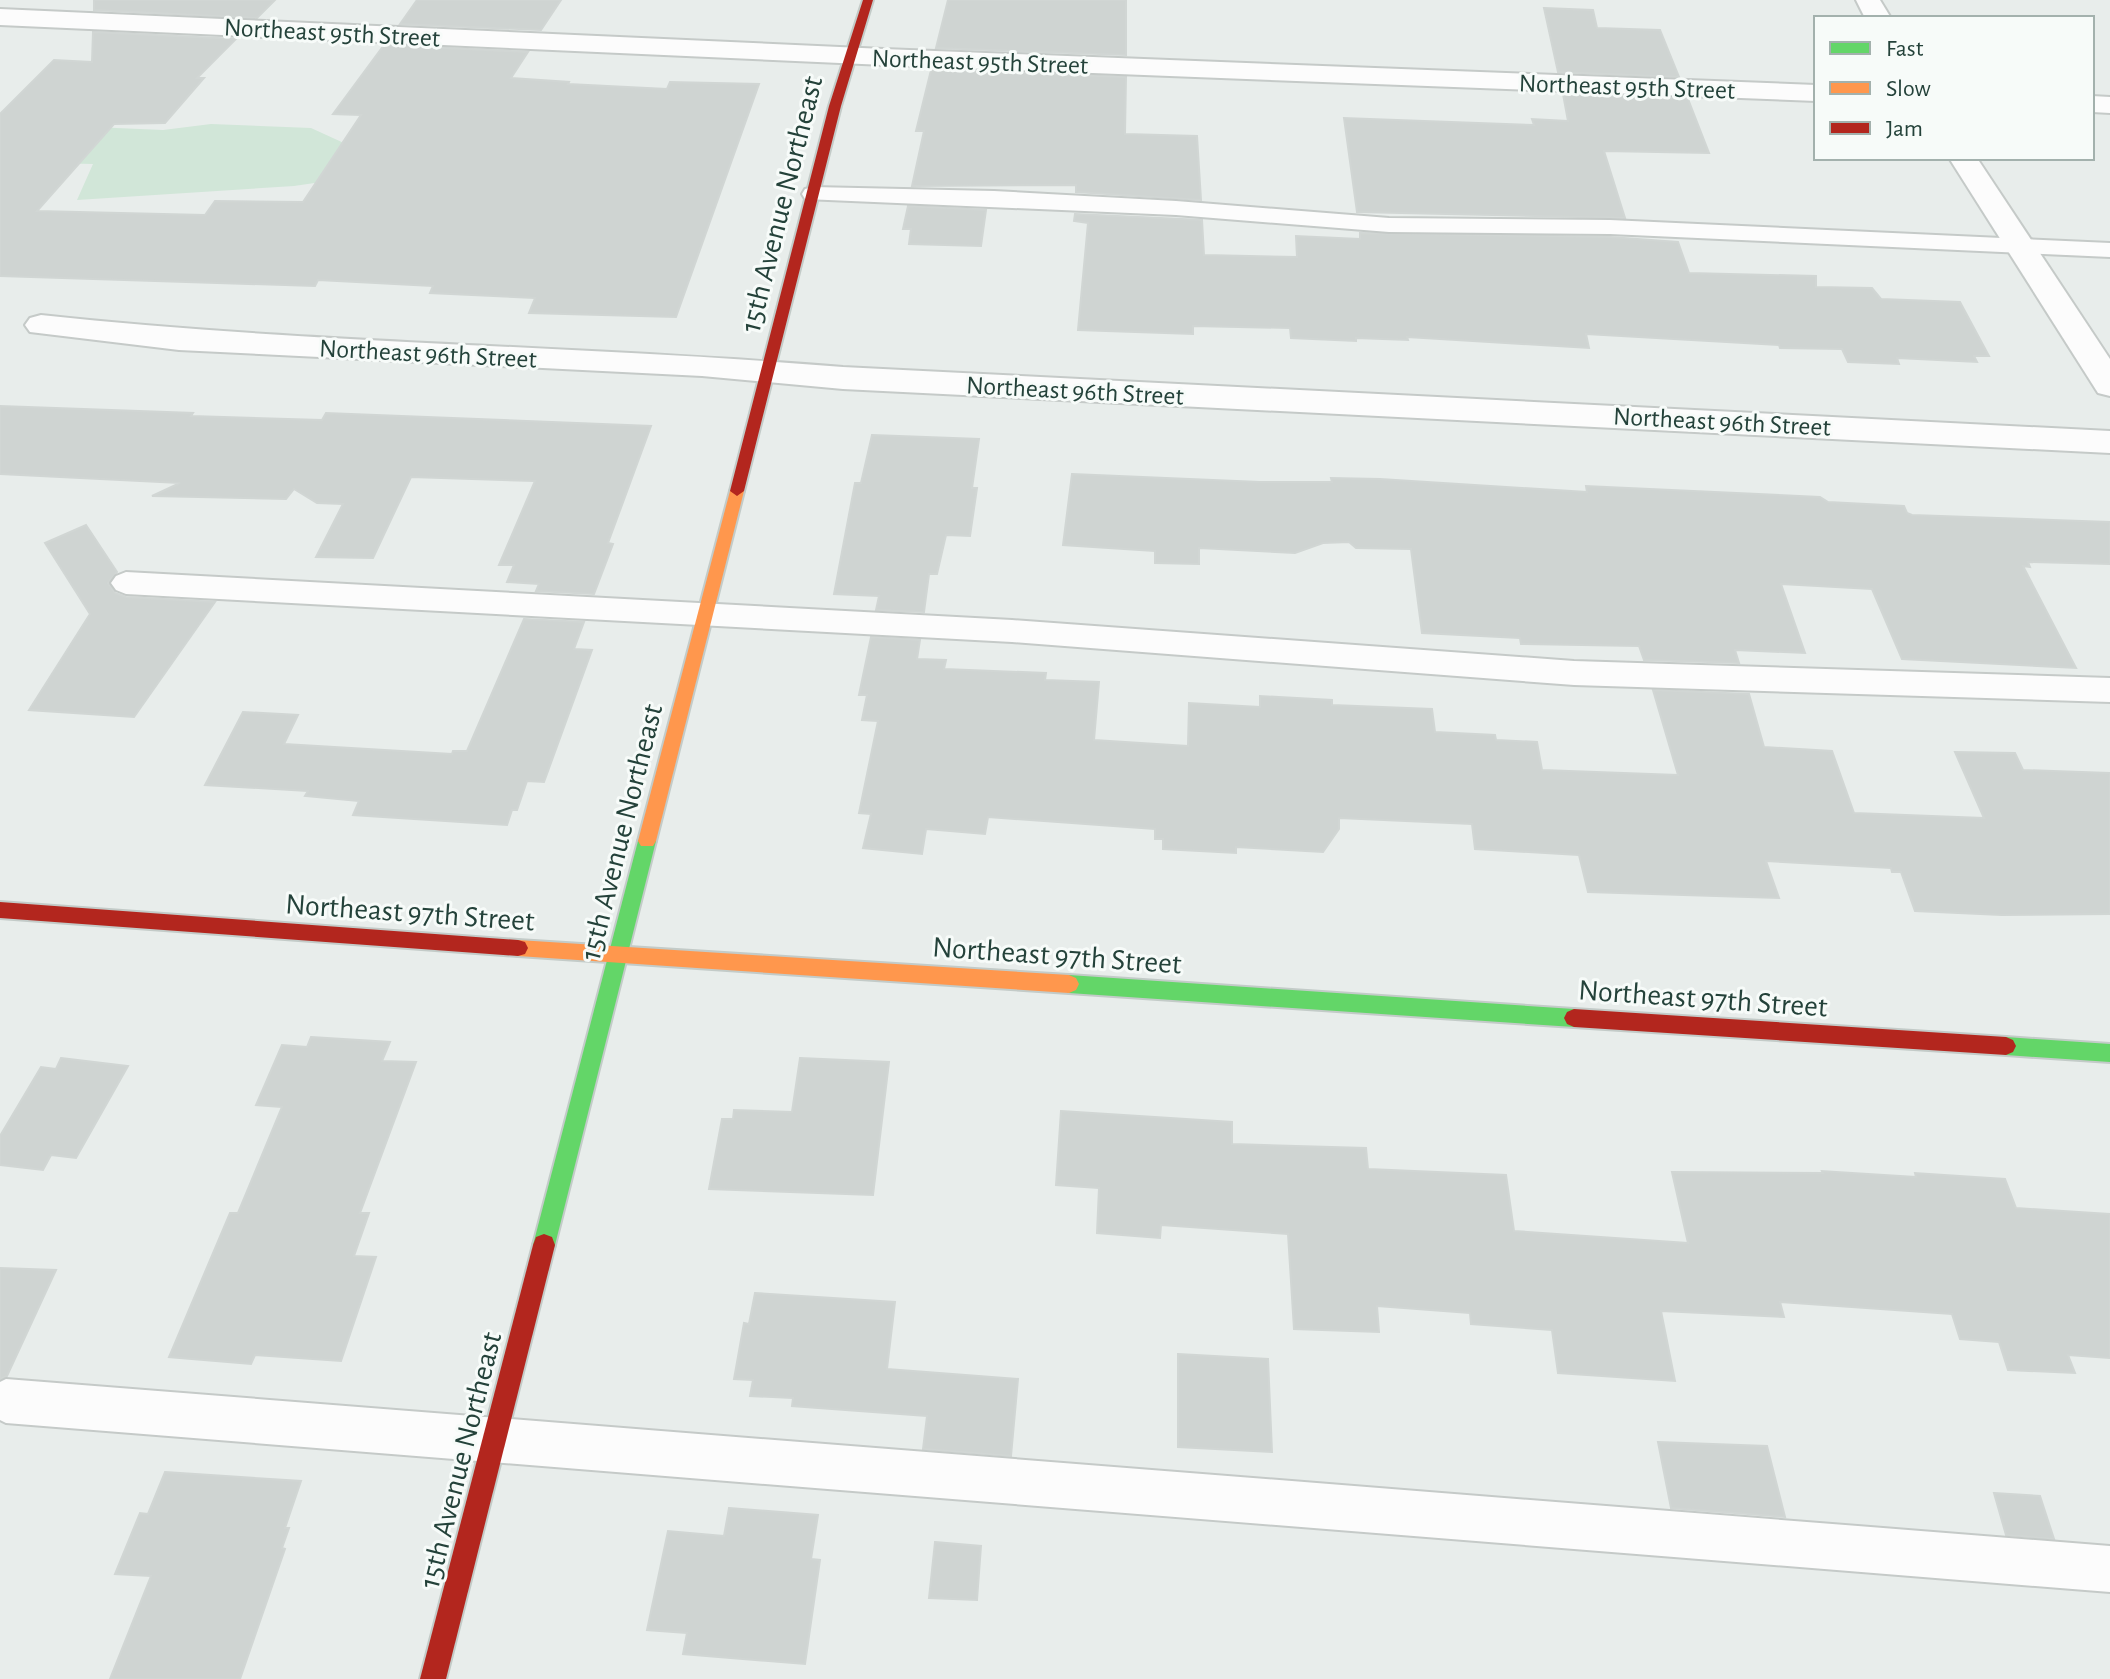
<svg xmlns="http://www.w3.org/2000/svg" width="2110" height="1679" viewBox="0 0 2110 1679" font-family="'Alegreya Sans',sans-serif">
	<rect width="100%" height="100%" fill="#e8edeb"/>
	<path fill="#d1e6d8" d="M0,123L163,130L211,124L311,128L403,170L294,186L77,200L93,164L0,162Z"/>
	<g fill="#cfd4d2" stroke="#d1d6d4" stroke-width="2">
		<path d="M94,0H275L257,18L94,10Z"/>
		<path d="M417,0H561L541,30L400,24Z"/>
		<path d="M948,0H1126V55L936,48Z"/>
		<path d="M1544,8L1593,10L1597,28L1660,30L1679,77L1558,72Z"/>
		<path d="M93,32L236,39L197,78H204L165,123L114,124L37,211L205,215L215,201L303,202L361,115L333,114L384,45L528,52L511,78L569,82L568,84L667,89L670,82L759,84L676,317L529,313L535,298L430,293L433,286L318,280L315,286L0,276V114L54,60L92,62Z"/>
		<path d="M931,70L1126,77L1125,134L1197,136L1201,200L1076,192V185L912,186L924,131H916Z"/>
		<path d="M1563,94L1688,99L1709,153L1604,151L1625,218L1357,212L1344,118L1534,125L1532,119L1568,121Z"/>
		<path d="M908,206L986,210L981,246L909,244L911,229H903Z"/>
		<path d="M1075,214L1202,220L1204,255L1297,257L1296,236L1360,239V233L1610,237L1678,242L1689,273L1816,276V287L1872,288L1881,299L1960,302L1989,356H1974L1977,362L1897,358L1899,364L1848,362L1842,349L1780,348L1779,345L1586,334L1589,348L1407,337L1408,340L1356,338V341L1291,338L1290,328L1193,326V334L1078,330L1088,223L1074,221Z"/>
		<path d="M0,406L193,413L191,416L322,420L326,413L651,426L608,543L613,544L594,594L536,591L539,584L507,582L514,565H499L535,481L411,477L373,558L316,557L343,504L317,503L294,489L286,499L152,496L180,483L0,474Z"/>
		<path d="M872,435L979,439L972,488H977L970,536L946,535L937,574H929L924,612L876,610L879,596L834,594L855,483H861Z"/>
		<path d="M1072,474L1260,482H1332L1331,478L1380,479L1587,492L1586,486L1820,497L1828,502L1904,506L1907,513L1912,515L2110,522V564L2028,562L2030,567L2023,566L2076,668L1902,659L1872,589L1781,584L1805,653L1735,650L1739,663L1644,660L1639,646L1521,644L1520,638L1422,633L1411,549L1356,548L1349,542L1323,543L1295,553L1199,548V564L1155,563V551L1063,545Z"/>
		<path d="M86,525L117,572L108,583L115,593L126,597L215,602L134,717L29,710L90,614L45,543Z"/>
		<path d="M524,619L584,622L574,649L592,650L544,782L527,781L517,810H512L507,825L353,815L359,801L305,796L308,791L205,785L243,712L298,715L284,744L452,754L453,751H467Z"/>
		<path d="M871,637L920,640L917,659L946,660L944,669L1046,673L1045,680L1099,682L1094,740L1188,746L1189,703L1260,707V696L1332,700V705L1432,709L1435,732L1495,735L1496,740L1537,742L1542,770L1678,775L1653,690L1749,694L1764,747L1832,751L1854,813L1984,818L1955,752L2015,753L2023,770L2110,773V914L2002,915L1915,911L1901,872H1892L1891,868L1766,861L1779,898L1588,892L1579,855L1475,849L1472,824L1339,818V829L1323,852L1236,847V853L1163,849V839H1155V829L988,817L985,834L926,829L922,854L863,848L871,814L859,813L878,721L862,720L867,695H859Z"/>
		<path d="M311,1037L390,1042L382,1061L416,1062L360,1213H369L354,1256L376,1257L341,1361L255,1355L251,1364L169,1357L230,1213H238L282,1107L256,1105L282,1045L307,1047Z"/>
		<path d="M61,1058L128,1066L76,1158L51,1155L43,1170L0,1165V1136L41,1067L56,1069Z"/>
		<path d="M800,1058L889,1062L873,1195L709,1189L722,1119H733L734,1110L792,1112Z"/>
		<path d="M1061,1111L1232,1122V1144L1366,1148L1368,1169L1506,1175L1514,1231L1688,1243L1672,1172L1823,1173L1822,1171L1916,1177L1915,1173L2005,1179L2016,1208L2110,1214V1358L2068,1355L2075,1373L2008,1370L1999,1342L1960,1339L1952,1314L1780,1302L1784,1317L1661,1311L1675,1381L1558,1373L1552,1330L1471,1324L1470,1313L1377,1306L1379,1332L1294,1329L1288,1234L1161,1225L1160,1238L1097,1233L1099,1188L1056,1185Z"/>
		<path d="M0,1268L56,1270L7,1376L0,1379Z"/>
		<path d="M755,1293L895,1302L887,1369L1018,1379L1011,1456L923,1449L927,1416L792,1406L793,1398L750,1396L753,1380L734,1379L744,1323L749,1324Z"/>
		<path d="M1178,1354L1268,1359L1272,1452L1178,1447Z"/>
		<path d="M1658,1442L1767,1446L1785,1517L1671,1508Z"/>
		<path d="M165,1472L301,1481L285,1528H289L282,1548L285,1549L240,1679H110L151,1576L115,1574L140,1513L148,1514Z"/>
		<path d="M1994,1493L2040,1496L2054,1539L2006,1535Z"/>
		<path d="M729,1508L818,1515L811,1559L820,1560L805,1664L683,1654L687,1633L647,1630L668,1531L724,1536Z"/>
		<path d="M935,1542L981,1546L977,1600L929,1598Z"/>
	</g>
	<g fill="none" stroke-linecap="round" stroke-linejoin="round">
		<g stroke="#c5cac8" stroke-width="4">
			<g id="lane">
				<path d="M813,187L994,191L1176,201L1389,218L1610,220L2110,243V257L1610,234L1389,232L1176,215L805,199L802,194L805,189Z"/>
				<path d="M126,572L1012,620L1574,661L2110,678V702L1574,685L1012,642L126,594L116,590L111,583L116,576Z"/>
				<path d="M6,1379L2110,1546V1592L6,1423L0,1420V1382Z"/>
			</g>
		</g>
		<g stroke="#c5cac8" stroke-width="4">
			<g id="street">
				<path d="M1856,0H1880L1891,18H1865Z"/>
				<path d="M0,9L884,49L1816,85V101L884,65L0,25Z"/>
				<path d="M2092,96L2110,97V113L2092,112Z"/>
				<path d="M1949,158H1977L2110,359V396L2098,393Z"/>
				<path d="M41,315C307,344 576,345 843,367L2110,431V453L843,389L702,376L179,350L30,332L25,325L30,318Z"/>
			</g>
		</g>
		<g stroke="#c3cbc8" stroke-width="4">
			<g id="fast">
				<path d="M647,834L653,836L656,841L555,1245L552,1253L544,1256L536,1253L533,1245L638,841L641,836Z"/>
				<path d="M1069,975L1574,1009L1581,1012L1584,1018L1581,1024L1574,1027L1069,993L1062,990L1059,984L1062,978Z"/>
				<path d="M2006,1037L2110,1044V1062L2006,1055L1999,1052L1996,1046L1999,1040Z"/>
			</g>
		</g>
		<g stroke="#c3cbc8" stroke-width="4">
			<g id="slow">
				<path d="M737,486L744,491L656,841L653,846H641L638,841L730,491Z"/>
				<path d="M518,940L1069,975L1076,978L1079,984L1076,990L1069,993L518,956L511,954L508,948L511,942Z"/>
			</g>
		</g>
		<g stroke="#c3cbc8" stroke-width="4">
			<g id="jam">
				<path d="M863,0H873L841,106L744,491L737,496L730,491L829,106Z"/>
				<path d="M0,902L518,940L525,942L528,948L525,954L518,956L0,918Z"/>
				<path d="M1574,1009L2006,1037L2013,1040L2016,1046L2013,1052L2006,1055L1574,1027L1567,1024L1564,1018L1567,1012Z"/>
				<path d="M544,1234L552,1237L555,1245L446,1679H420L533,1245L536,1237Z"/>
			</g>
		</g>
		<use href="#lane" fill="#fcfcfc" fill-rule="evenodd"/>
		<use href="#street" fill="#fcfcfc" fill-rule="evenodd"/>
		<use href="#fast" fill="#63d668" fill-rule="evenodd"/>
		<use href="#slow" fill="#ff974d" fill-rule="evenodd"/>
		<use href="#jam" fill="#b3261e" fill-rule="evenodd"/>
	</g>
	<g text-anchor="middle" stroke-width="6" stroke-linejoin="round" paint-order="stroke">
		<g font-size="26" fill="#24423a" stroke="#f7fbf9">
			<text transform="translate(332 32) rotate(3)" y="9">Northeast 95th Street</text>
			<text transform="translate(980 61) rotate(2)" y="9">Northeast 95th Street</text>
			<text transform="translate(1627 86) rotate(2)" y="9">Northeast 95th Street</text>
			<text transform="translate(428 353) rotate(3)" y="9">Northeast 96th Street</text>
			<text transform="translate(1075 390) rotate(3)" y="9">Northeast 96th Street</text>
			<text transform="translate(1722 421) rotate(3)" y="9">Northeast 96th Street</text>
		</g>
		<g font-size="30" fill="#24423a" stroke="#f7fbf9">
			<text transform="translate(781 204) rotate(-76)" y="10">15th Avenue Northeast</text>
			<text transform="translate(621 832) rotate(-76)" y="10">15th Avenue Northeast</text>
			<text transform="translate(410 912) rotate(4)" y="10">Northeast 97th Street</text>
			<text transform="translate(1057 955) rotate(4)" y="10">Northeast 97th Street</text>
			<text transform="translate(1703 998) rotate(4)" y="10">Northeast 97th Street</text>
			<text transform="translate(460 1460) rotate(-76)" y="10">15th Avenue Northeast</text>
		</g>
	</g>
	<rect x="1814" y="16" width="280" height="144" fill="#f7fbf9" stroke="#a3b1ad" stroke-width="2"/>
	<rect x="1830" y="42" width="40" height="12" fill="#63d668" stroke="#a3b1ad" stroke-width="2"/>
	<text x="1886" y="56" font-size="24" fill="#24423a">Fast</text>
	<rect x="1830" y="82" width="40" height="12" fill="#ff974d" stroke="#a3b1ad" stroke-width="2"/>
	<text x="1886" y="96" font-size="24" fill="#24423a">Slow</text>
	<rect x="1830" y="122" width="40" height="12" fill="#b3261e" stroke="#a3b1ad" stroke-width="2"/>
	<text x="1886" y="136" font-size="24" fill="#24423a">Jam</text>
</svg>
